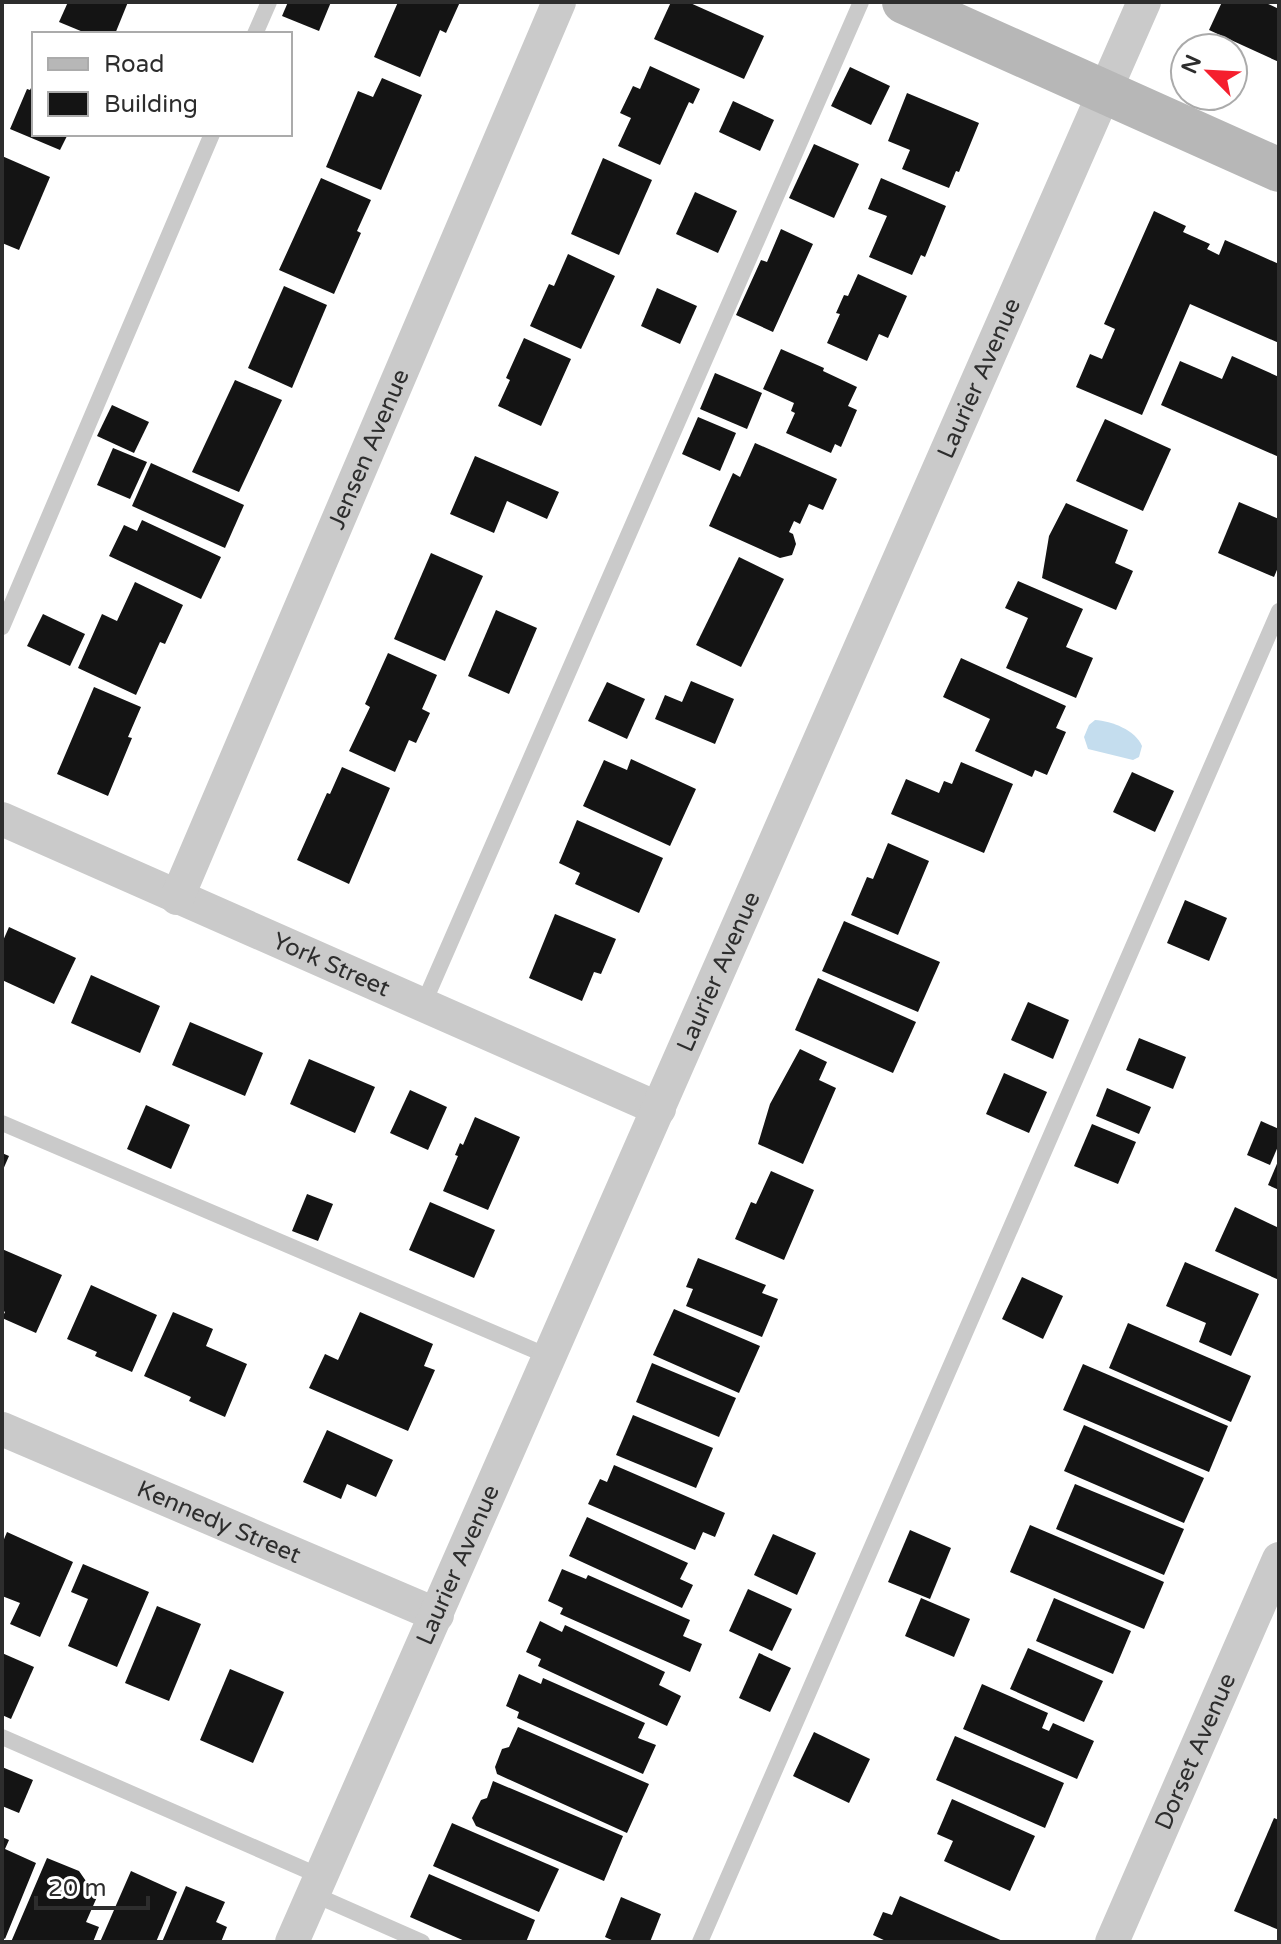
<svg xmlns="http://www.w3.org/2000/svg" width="1281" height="1944" viewBox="0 0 1281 1944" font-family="'Varela Round',sans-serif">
	<rect width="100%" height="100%" fill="#fff"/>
	<path fill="#c4ddee" d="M1095,720C1112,721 1135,730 1142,746L1139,757L1133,760L1088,749L1084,737L1089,725Z"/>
	<g fill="#141414">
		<path d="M68,2H128L115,34H88L59,22Z"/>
		<path d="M288,2H331L319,31L282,16Z"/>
		<path d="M398,2H460L446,33L440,30L420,77L374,57Z"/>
		<path d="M671,2H688L764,36L744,79L654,39Z"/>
		<path d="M1222,2H1264L1279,9V62L1209,30Z"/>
		<path d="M650,66L700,89L693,104L689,102L660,165L618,146L631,118L620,113L633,86L640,89Z"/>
		<path d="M850,67L890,86L871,125L831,106Z"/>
		<path d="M382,78L422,95L381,190L326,167L358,91L373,97Z"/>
		<path d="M34,82V134H68L60,150L10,129L27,89L30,90Z"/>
		<path d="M907,93L979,123L959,172L956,171L949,188L902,169L910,150L888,141Z"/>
		<path d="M733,101L774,120L760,151L719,132Z"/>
		<path d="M814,144L859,164L834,218L789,198Z"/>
		<path d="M2,156L50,177L19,250L2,243Z"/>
		<path d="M603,158L652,180L619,255L571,234Z"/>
		<path d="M321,178L371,200L357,231L361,233L334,294L279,270Z"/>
		<path d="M881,178L946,206L925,257L921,255L912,275L869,257L887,216L868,209Z"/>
		<path d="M695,192L737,211L718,253L676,234Z"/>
		<path d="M1154,211L1186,226L1183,232L1210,244L1207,249L1219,255L1225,240L1279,264V343L1190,304L1142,415L1076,387L1090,354L1102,359L1115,329L1104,324Z"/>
		<path d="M781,229L813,244L773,332L736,315L761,260L767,262Z"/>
		<path d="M568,254L615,276L581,349L530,326L549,284L554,286Z"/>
		<path d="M858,274L907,296L888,338L879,334L867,361L827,343L840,314L836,313L844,295L848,296Z"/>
		<path d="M284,286L327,305L292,388L248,368Z"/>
		<path d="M657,288L697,306L680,344L641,326Z"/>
		<path d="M524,338L571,359L541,426L498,406L510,380L506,378Z"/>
		<path d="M781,349L824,368L823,371L857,387L848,406L857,410L841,447L835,444L831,453L786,433L795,413L791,411L794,403L763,389Z"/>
		<path d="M1232,356L1279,377V457L1161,405L1180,361L1222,379Z"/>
		<path d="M715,373L762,393L747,429L700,409Z"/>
		<path d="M235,380L282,400L239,492L192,472Z"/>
		<path d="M112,405L149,422L134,453L97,436Z"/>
		<path d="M698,417L736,433L720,471L682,454Z"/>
		<path d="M1105,419L1171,449L1143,511L1076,481Z"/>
		<path d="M755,443L837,479L823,510L809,504L800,524L794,521L789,532L793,534L796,544L792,555L780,558L709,526L733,473L740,477Z"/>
		<path d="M113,448L147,462L130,499L97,485Z"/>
		<path d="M475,456L559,492L547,519L507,501L494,533L450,514Z"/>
		<path d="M151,463L244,505L225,548L132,506Z"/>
		<path d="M1239,502L1279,519V565L1274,577L1218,553Z"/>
		<path d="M1066,503L1128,530L1115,563L1133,571L1116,610L1042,578L1049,536Z"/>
		<path d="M142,520L221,557L201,599L109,556L124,525L137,531Z"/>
		<path d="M431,553L483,576L445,661L394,639Z"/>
		<path d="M739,557L784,579L741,667L696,645Z"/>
		<path d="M1018,581L1083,609L1066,647L1093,658L1076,698L1006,668L1028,618L1005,608Z"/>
		<path d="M135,582L183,605L165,644L160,642L136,695L78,668L102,614L117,621Z"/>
		<path d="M496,610L537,628L509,694L468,676Z"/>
		<path d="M43,614L85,634L70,666L27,646Z"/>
		<path d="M388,653L437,675L422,709L430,713L416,743L409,740L395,772L349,751L370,707L365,704Z"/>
		<path d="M961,658L1066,706L1056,728L1066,732L1047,775L1035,770L1032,777L975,751L990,719L943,697Z"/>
		<path d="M691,681L734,699L715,744L655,719L665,695L682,702Z"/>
		<path d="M607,682L645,699L627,739L588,721Z"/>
		<path d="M94,687L141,707L128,737L132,738L108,796L57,774Z"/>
		<path d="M631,759L696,789L670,846L583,806L604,760L627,770Z"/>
		<path d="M961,762L1013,784L984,853L891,814L906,779L939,793L944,781L952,784Z"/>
		<path d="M342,767L390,788L349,884L297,860L327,793L330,794Z"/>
		<path d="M1132,772L1174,791L1155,832L1113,812Z"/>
		<path d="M577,820L663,858L639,913L575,884L580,873L559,863Z"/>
		<path d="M888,843L929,861L898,935L851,915L867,877L873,879Z"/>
		<path d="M1185,900L1227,918L1209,961L1167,943Z"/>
		<path d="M555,914L616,939L601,974L594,972L582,1001L529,978Z"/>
		<path d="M844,921L940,962L918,1012L822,971Z"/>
		<path d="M9,927L76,958L54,1004L2,980V943Z"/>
		<path d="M91,975L160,1006L140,1053L71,1023Z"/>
		<path d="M818,978L916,1022L893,1073L795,1030Z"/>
		<path d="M1028,1002L1069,1020L1053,1059L1011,1040Z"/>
		<path d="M190,1022L263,1053L245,1096L172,1065Z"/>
		<path d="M1139,1038L1186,1057L1173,1089L1126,1070Z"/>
		<path d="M800,1049L827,1062L819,1080L836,1088L803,1164L758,1144L770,1104Z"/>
		<path d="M309,1059L375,1087L355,1133L290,1104Z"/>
		<path d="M1004,1073L1047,1092L1029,1133L986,1114Z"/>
		<path d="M1107,1088L1151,1107L1139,1134L1096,1116Z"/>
		<path d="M410,1090L447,1107L428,1150L390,1133Z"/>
		<path d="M146,1105L190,1125L171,1169L127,1149Z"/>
		<path d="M475,1117L520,1137L488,1210L443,1191L458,1156L455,1155L460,1143L463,1145Z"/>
		<path d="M1261,1121L1279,1129V1144L1270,1165L1247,1155Z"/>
		<path d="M1092,1124L1136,1142L1118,1184L1074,1166Z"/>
		<path d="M2,1153L9,1156L2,1172Z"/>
		<path d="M1279,1159V1190L1268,1185Z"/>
		<path d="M771,1171L814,1190L784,1260L735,1239L751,1202L756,1204Z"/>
		<path d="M307,1194L333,1204L318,1241L292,1231Z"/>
		<path d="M430,1202L495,1230L474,1278L409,1250Z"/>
		<path d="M1235,1207L1279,1228V1280L1215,1251Z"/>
		<path d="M2,1249L62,1275L36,1333L2,1318L5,1312L2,1310Z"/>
		<path d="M698,1258L766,1285L762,1293L778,1299L762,1337L686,1306L693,1289L686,1287Z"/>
		<path d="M1185,1262L1259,1294L1231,1356L1199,1342L1206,1323L1166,1306Z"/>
		<path d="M1022,1277L1063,1296L1043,1339L1002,1319Z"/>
		<path d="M91,1285L157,1315L132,1372L95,1356L97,1352L67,1339Z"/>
		<path d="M674,1309L760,1346L739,1393L653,1355Z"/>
		<path d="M173,1312L213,1329L206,1346L247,1364L225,1417L189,1401L191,1397L144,1376Z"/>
		<path d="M360,1312L433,1344L424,1366L435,1370L408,1431L309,1388L325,1354L338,1360Z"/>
		<path d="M1128,1323L1251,1376L1231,1422L1109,1368Z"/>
		<path d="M652,1363L736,1398L719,1437L636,1402Z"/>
		<path d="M1083,1364L1228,1426L1209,1472L1063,1410Z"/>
		<path d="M633,1415L713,1448L696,1488L616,1455Z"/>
		<path d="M1084,1425L1204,1478L1184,1523L1064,1471Z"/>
		<path d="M327,1430L393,1460L376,1497L347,1484L341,1499L303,1482Z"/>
		<path d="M614,1465L725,1513L715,1537L703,1532L695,1550L588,1504L600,1479L607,1482Z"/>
		<path d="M1075,1484L1184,1529L1164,1575L1056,1529Z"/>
		<path d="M587,1517L688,1563L680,1579L693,1585L682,1608L569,1556Z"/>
		<path d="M1030,1525L1164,1582L1144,1629L1010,1572Z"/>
		<path d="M910,1530L951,1548L930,1599L888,1582Z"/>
		<path d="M7,1532L73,1562L40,1637L10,1624L20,1603L2,1596V1544Z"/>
		<path d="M773,1534L816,1553L797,1595L754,1575Z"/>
		<path d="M83,1564L149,1592L117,1667L68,1646L88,1599L71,1592Z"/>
		<path d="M562,1569L586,1579L588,1575L690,1620L683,1636L702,1644L690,1672L560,1614L563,1608L548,1601Z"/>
		<path d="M748,1589L792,1609L772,1651L729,1631Z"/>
		<path d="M921,1598L970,1619L954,1657L905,1636Z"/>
		<path d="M1054,1598L1131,1631L1113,1674L1036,1641Z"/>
		<path d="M157,1606L201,1624L169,1701L125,1683Z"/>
		<path d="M540,1621L562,1632L565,1625L665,1672L659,1685L681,1696L667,1726L538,1666L541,1659L526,1652Z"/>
		<path d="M1028,1648L1103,1681L1084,1722L1010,1689Z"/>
		<path d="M2,1653L34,1667L11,1719L2,1715Z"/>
		<path d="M759,1653L791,1668L770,1712L739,1698Z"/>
		<path d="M230,1669L284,1692L253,1763L200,1740Z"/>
		<path d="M519,1674L541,1684L543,1678L645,1723L638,1738L656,1745L643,1774L517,1718L519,1712L506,1706Z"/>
		<path d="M982,1684L1048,1713L1042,1728L1049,1731L1053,1723L1094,1741L1077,1779L963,1729Z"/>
		<path d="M518,1727L649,1784L627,1833L497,1774L495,1767L502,1749L509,1747Z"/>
		<path d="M814,1732L870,1759L849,1803L793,1776Z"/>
		<path d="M955,1736L1064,1783L1045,1828L936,1780Z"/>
		<path d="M2,1767L33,1780L19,1813L2,1806Z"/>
		<path d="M493,1781L623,1836L604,1881L476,1826L472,1818L481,1800L487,1798Z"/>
		<path d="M952,1799L1035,1836L1010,1891L944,1861L953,1841L937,1834Z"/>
		<path d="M1274,1818L1279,1820V1930L1234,1911Z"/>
		<path d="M452,1823L559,1869L539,1912L433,1866Z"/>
		<path d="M2,1837L9,1840L5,1849L36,1863L5,1939L2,1937Z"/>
		<path d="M47,1858L79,1871L97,1897L86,1922L99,1927L93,1942H11Z"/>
		<path d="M131,1871L177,1892L156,1942H100Z"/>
		<path d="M429,1874L535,1920L526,1942H467L410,1917Z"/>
		<path d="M186,1886L225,1902L216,1922L227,1927L221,1942H162Z"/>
		<path d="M900,1896L1005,1942H888L873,1935L883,1912L892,1915Z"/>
		<path d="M621,1897L661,1914L650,1942H616L605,1937Z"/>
	</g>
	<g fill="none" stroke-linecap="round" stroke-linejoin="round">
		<g stroke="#cacaca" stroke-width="16">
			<path d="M255,34L269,2"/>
			<path d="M2,627L212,134"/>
			<path d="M423,1005L861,2"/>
			<path d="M2,1123L550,1357"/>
			<path d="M2,1737L322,1877"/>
			<path d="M313,1894L422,1942"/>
			<path d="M700,1942L1279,611"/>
		</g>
		<g stroke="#cacaca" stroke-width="34">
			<path id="s1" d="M2,819L659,1109"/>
			<path id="s2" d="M177,898L559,2"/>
			<path id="s3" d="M2,1429L437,1615"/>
			<path id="s4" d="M292,1942L1144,2"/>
			<path id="s5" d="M1112,1942L1279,1559"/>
		</g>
		<path stroke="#b7b7b7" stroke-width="44" d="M904,2L1279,170"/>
	</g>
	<g text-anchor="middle" stroke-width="8" stroke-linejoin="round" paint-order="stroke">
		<g font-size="24" fill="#2d2d2d" stroke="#fff">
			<text dy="8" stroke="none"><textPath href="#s4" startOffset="1708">Laurier Avenue</textPath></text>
			<text dy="8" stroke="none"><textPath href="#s2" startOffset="488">Jensen Avenue</textPath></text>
			<text dy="8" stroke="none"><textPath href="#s1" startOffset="360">York Street</textPath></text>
			<text dy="8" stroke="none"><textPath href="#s4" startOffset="1060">Laurier Avenue</textPath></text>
			<text dy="8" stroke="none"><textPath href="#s3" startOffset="236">Kennedy Street</textPath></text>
			<text dy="8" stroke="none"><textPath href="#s4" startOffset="412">Laurier Avenue</textPath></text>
			<text dy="8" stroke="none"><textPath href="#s5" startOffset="208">Dorset Avenue</textPath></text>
		</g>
	</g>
	<rect width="1281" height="1944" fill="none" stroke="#2d2d2d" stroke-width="8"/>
	<rect x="32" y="32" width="260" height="104" fill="#ffffff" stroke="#ababab" stroke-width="2"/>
	<rect x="48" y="58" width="40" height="12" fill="#b7b7b7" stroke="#ababab" stroke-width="2"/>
	<text x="104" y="72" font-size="24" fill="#2d2d2d">Road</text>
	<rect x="48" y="92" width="40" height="24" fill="#141414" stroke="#ababab" stroke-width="2"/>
	<text x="104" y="112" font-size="24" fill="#2d2d2d">Building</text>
	<g transform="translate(1209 72) rotate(294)"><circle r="38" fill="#ffffff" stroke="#ababab" stroke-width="2"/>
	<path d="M0-6L14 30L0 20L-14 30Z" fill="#f51f2e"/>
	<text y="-12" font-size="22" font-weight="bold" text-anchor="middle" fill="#2d2d2d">N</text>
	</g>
	<path d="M36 1896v12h112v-12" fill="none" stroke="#2d2d2d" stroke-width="4"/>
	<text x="48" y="1896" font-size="24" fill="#2d2d2d" stroke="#ffffff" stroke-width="6" paint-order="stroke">20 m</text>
</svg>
